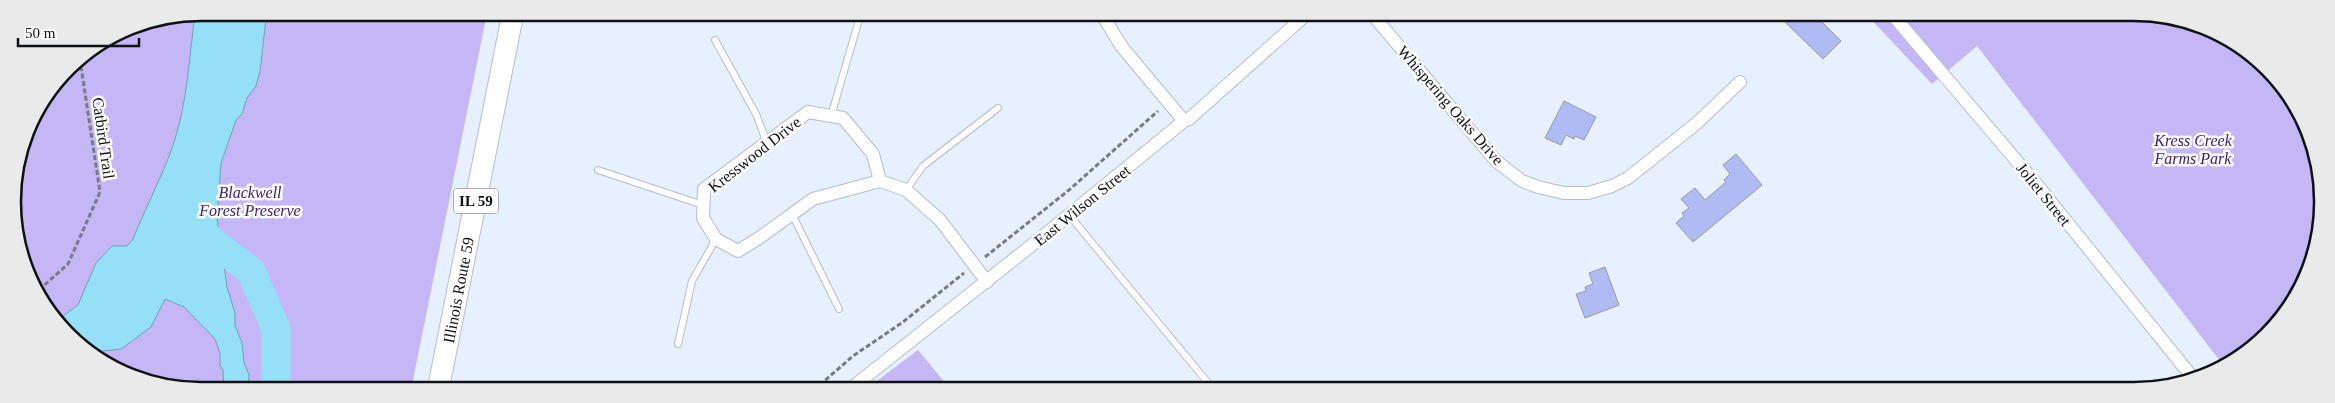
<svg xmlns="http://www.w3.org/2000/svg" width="2335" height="403" viewBox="0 0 2335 403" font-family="'Times New Roman',serif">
	<rect width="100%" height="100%" fill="#e7f0fe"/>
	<g fill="#c5b6f5">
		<path d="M202,13H487L411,390H189L118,371L60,326L23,263L13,189L32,118L68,68L129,27Z"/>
		<path d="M1865,13H2146L2217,32L2276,77L2313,141L2322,214L2308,274L2267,335L2224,366L1977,46L1932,84Z"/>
		<path d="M918,350L951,390H865Z"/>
	</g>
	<path fill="#96e0f7" stroke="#6da2b3" d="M202,13H265L266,19L260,71L256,86L247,98L242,114L236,120L221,163L217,218L227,287L235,313V325L242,343L244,363L249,375L248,390H224L223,370L220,365V353L215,339L184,307L165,299L151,327L121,349L94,352L60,326L56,321L78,305L96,263L112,246H127L133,239C148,201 169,165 179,125C188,89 190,51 195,14Z"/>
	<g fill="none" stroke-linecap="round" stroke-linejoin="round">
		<path stroke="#96e0f7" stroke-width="29" d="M196,219L197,224L211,241L251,271L276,329V385L273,390"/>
	</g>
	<g fill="#b1bbf3" stroke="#9598a7">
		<path d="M1794,13H1813L1841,41L1823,59L1785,22Z"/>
		<path d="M1564,101L1596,117L1584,140L1575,136L1574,139L1566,135L1561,145L1545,138Z"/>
		<path d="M1736,154L1762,185L1693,242L1676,223L1684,216L1682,213L1689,208L1681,199L1695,188L1705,200L1726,182L1724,180L1730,174L1723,165Z"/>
		<path d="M1605,267L1619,305L1585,318L1576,294L1586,291L1585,287L1593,284L1589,273Z"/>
	</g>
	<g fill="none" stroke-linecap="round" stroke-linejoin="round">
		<g stroke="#b4bdcb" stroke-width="8">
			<g id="service">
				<path d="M715,40L756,114L767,143"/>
				<path d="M831,116L861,13"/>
				<path d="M598,170L703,205"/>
				<path d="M906,190L923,166L998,108"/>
				<path d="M792,214L839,309"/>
				<path d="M1069,215L1214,390"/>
				<path d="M678,344L692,281L716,239"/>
			</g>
		</g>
		<g stroke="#b4bdcb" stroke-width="14">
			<g id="minor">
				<path d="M1101,13L1122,47L1184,121"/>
				<path d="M1371,13L1496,161L1522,181L1538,187L1564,193H1588L1612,186L1628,178L1697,123L1740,82"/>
				<path d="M1891,13L2033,180L2193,378"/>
				<path d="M808,112L843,118L873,154L880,181L813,199L759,238L738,251L716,239L703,218L704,189Z"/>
				<path d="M880,181L906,190L940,220L987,282"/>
				<path d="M849,390L1042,237L1184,121L1189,119L1308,13"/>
			</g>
		</g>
		<g stroke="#b4bdcb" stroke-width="23">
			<path id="primary" d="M438,390L513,13"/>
		</g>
		<g stroke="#767b84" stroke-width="3" stroke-dasharray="5 2.5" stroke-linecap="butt">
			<path d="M985,257L1069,190L1158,111"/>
			<path d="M39,290L68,264L100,192L80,60"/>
			<path d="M814,390L853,356L903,322L964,273"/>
		</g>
		<use href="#service" stroke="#fff" stroke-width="6"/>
		<use href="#minor" stroke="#fff" stroke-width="12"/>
		<use href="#primary" stroke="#fff" stroke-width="21"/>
	</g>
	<g text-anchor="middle" stroke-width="5" stroke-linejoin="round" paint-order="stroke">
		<rect fill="#fdfdfd" stroke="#56585b" stroke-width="1" x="453.5" y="188.5" width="45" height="25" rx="4"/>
		<g font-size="15" font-weight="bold" fill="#0e1115">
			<text x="476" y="206">IL 59</text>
		</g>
		<g font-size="16" fill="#0e1115" stroke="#fdfdfd">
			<text transform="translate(1451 105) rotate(49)" y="6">Whispering Oaks Drive</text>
			<text transform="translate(104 138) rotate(82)" y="6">Catbird Trail</text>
			<text transform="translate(754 154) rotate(-38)" y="6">Kresswood Drive</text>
			<text transform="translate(2044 194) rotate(51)" y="6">Joliet Street</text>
			<text transform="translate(1082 205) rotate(-39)" y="6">East Wilson Street</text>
			<text transform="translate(458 290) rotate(-79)" y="6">Illinois Route 59</text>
		</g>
		<g font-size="16" font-style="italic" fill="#3f2171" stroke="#fdfdfd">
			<text x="2193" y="146">Kress Creek<tspan x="2193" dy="18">Farms Park</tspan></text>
			<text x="250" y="198">Blackwell<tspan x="250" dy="18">Forest Preserve</tspan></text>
		</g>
	</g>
	<path d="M0 0H2335V403H0ZM201 21H2134A180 180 0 0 1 2314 201V202A180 180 0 0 1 2134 382H201A180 180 0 0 1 21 202V201A180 180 0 0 1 201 21Z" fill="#eaeaea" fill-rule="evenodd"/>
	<path fill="none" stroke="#0e1115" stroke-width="2.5" d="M201 21H2134A180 180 0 0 1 2314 201V202A180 180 0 0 1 2134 382H201A180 180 0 0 1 21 202V201A180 180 0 0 1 201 21Z"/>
	<path d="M18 38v8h121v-8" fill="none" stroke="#0e1115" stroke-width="2.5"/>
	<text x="25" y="38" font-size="15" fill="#0e1115" stroke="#fdfdfd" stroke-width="4" paint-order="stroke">50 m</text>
</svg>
